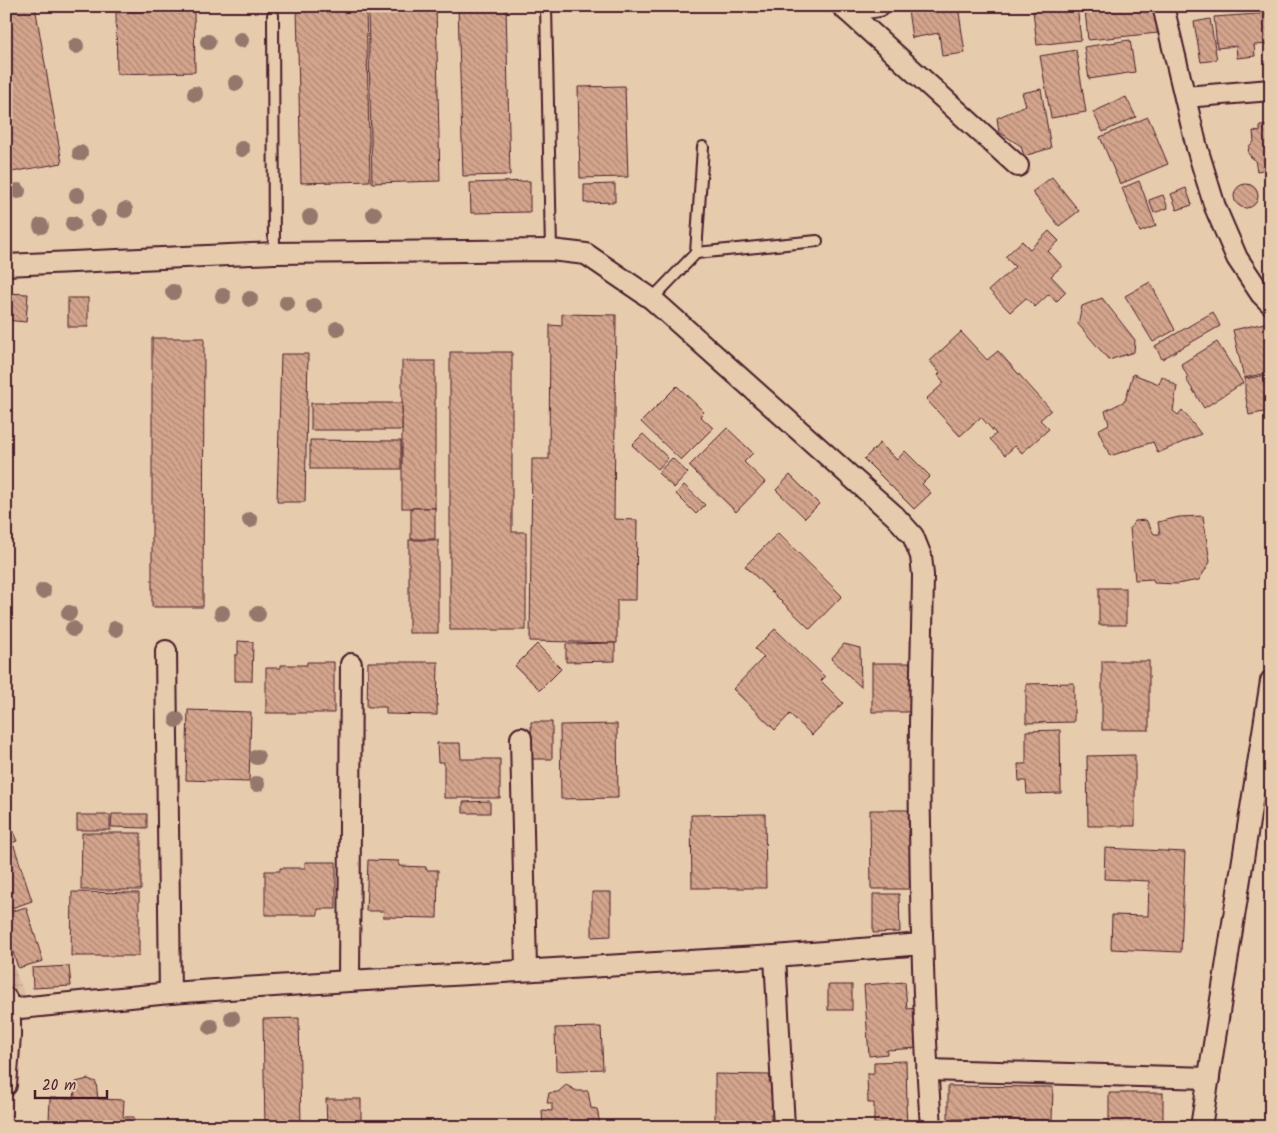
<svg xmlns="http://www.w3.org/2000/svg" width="1277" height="1133" viewBox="0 0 1277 1133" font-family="Kalam,sans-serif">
	<defs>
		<pattern id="industrial-grid" width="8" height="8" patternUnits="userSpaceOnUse" patternTransform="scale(1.25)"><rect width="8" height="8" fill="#debda1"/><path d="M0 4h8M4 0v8" fill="none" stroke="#c0a28b"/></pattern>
		<pattern id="building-back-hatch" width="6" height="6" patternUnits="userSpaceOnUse" patternTransform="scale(1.25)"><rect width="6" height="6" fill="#d4a58d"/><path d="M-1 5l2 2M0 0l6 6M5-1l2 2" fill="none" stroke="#ae8673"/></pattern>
	</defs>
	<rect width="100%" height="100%" fill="#e6cbad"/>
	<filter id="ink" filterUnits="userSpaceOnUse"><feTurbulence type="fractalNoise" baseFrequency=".02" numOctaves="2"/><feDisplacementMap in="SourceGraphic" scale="10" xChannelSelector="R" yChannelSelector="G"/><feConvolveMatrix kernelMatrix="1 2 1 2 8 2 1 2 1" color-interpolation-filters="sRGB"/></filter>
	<g filter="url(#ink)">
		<path fill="url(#industrial-grid)" d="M6,947L24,993L11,1127H6Z"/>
		<g fill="url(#building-back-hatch)" stroke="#4a1f2b">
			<path d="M6,6H35L62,163L6,173Z"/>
			<path d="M297,6H366L370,181L301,183Z"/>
			<path d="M368,6H436L440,181L372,183Z"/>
			<path d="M458,6H506L510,175L463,176Z"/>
			<path d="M933,6H958L965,53L942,56L939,33L912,38L908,10Z"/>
			<path d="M1077,6L1081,40L1037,45L1033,11Z"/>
			<path d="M1124,6H1156L1158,33L1088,40L1085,10Z"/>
			<path d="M194,11L195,72L117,74L116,12Z"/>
			<path d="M1271,13V44L1254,45L1255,56L1237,58L1236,46L1217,48L1214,17Z"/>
			<path d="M1210,19L1217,60L1201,62L1194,22Z"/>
			<path d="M1130,40L1135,72L1089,79L1084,47Z"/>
			<path d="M1076,50L1086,112L1051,118L1040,56Z"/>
			<path d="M625,86L628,177L580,178L578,87Z"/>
			<path d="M1041,89L1051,148L1024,156L1021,146L999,132L997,118L1026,105L1022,93Z"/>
			<path d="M1126,97L1136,117L1103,132L1093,112Z"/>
			<path d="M1148,117L1168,164L1120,184L1100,137Z"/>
			<path d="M1271,125V190H1267L1268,169L1257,171L1255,160L1251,157L1248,153L1249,146L1254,142L1253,131L1260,132V126Z"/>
			<path d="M1052,177L1079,211L1059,226L1032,192Z"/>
			<path d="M530,181V212L471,213L470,183Z"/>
			<path d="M1139,181L1156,226L1140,232L1122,188Z"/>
			<circle cx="1246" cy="196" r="12"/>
			<path d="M615,184V202L584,203V185Z"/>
			<path d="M1186,188L1192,205L1177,210L1171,194Z"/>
			<path d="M1163,195L1168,208L1154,213L1149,200Z"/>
			<path d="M1049,231L1059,241L1048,251L1062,266L1051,276L1066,292L1056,302L1049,294L1035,307L1026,298L1010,312L989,290L1015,267L1005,257L1022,241L1030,249Z"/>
			<path d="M1150,282L1175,330L1153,342L1125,296Z"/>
			<path d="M7,293L28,294L26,322L6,320Z"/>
			<rect x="68" y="298" width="20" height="29"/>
			<path d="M1102,298L1135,340L1134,352L1109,360L1078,324L1082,306Z"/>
			<path d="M1213,312L1220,326L1162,359L1155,346Z"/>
			<path d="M562,314L616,315L614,519L637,520L636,600H617V643L530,641L532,459H549L550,325L562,326Z"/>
			<path d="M1269,322L1271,332V372L1244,378L1233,330Z"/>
			<path d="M961,332L987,360L998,351L1051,410L1040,420L1049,429L1022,453L1015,446L1005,455L990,439L996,434L981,417L960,436L926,399L944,383L938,375L940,373L930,361Z"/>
			<path d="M152,338H204L203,607H152Z"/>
			<path d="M1217,342L1243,383L1204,408L1186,379L1188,377L1181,364Z"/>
			<path d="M450,352H512V532H526V630H450Z"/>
			<path d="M281,354H308L305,502H277Z"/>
			<rect x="402" y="361" width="33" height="147"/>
			<path d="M1133,374L1159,384L1162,376L1177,386L1173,411L1178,415L1182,410L1201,434L1158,453L1153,442L1110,456L1098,430L1109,424L1105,411L1125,401Z"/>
			<path d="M1271,374V408L1269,411L1249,415L1245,393V379Z"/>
			<path d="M677,386L704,412L700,416L713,428L681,460L641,422Z"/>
			<rect x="311" y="403" width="91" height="27"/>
			<path d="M727,428L753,453L744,462L765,482L736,512L689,466Z"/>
			<path d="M643,434L668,458L658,469L632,445Z"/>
			<path d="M310,440L401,441V469H310Z"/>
			<path d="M880,443L897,460L905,451L930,476L922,484L931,493L914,509L864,459Z"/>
			<path d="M672,458L688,473L674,488L658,473Z"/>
			<path d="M790,475L819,504L805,518L776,490Z"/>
			<path d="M684,485L705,505L696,514L676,494Z"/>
			<rect x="411" y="508" width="24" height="31"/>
			<path d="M1203,516L1210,562L1199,580L1177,584L1154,583L1153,579L1135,580L1130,528L1135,521L1146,520L1154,534H1160L1158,522L1179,517Z"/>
			<path d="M778,533L842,596L810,629L745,566Z"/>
			<rect x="409" y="540" width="29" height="93"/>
			<rect x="1099" y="588" width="27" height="37"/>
			<path d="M775,629L825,677L821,681L843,703L812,735L790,714L775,730L733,689L764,657L755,649Z"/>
			<path d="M238,641L253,642L252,681H235V655H238Z"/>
			<path d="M615,643V661L566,662V644Z"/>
			<path d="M537,644L561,669L540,690L515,666Z"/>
			<path d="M844,644L860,648L861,687L831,659Z"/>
			<rect x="1102" y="661" width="47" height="69"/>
			<path d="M307,662H334V713H266V668H281V665H307Z"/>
			<path d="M368,662H438L437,715L386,714V707H367Z"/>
			<rect x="872" y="663" width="41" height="49"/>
			<path d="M1074,683V722L1026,723V684Z"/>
			<path d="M188,710L251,712L249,782L186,780Z"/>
			<path d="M531,722H552V759H532Z"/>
			<path d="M617,724L618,798L561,799L560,725Z"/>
			<path d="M1060,730L1061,793L1027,794L1026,781H1019L1018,764H1026V731Z"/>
			<path d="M437,743H460L461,759H500V798H444V762H438Z"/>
			<path d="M1135,755V826H1088L1087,756Z"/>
			<path d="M490,801V813H463V802Z"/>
			<path d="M870,810H917V889H871Z"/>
			<path d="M112,814H147V828L111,827Z"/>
			<path d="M765,814L766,888H692L691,815Z"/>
			<rect x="77" y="815" width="33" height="15"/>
			<path d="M6,816L17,841L6,845Z"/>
			<path d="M82,833H141V890H81Z"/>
			<path d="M14,846L32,901L6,910V849Z"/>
			<path d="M1105,848L1185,852L1181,952L1111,949L1112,915L1148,916L1149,881L1104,879Z"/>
			<path d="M368,860L399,861V866L426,867V870H438L437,918L383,917L384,911H366Z"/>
			<path d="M305,862H336V909H318V915H265V871H280V868H305Z"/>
			<path d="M72,892L139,893V956H71Z"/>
			<path d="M592,892H611V936L592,937Z"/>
			<path d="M873,894H899L900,932L873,933Z"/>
			<path d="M26,907L43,961L18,968L6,929V913Z"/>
			<path d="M69,966L71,986L33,988L32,968Z"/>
			<path d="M905,982L907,1009L917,1008L919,1048L887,1050V1054L869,1056L864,985Z"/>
			<rect x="828" y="985" width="24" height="25"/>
			<path d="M299,1018L301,1127H265L263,1019Z"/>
			<path d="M601,1027L603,1069L556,1071L555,1028Z"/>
			<path d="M906,1061L907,1105H906L907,1123L874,1124V1103H868L867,1074H874V1062Z"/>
			<path d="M715,1074L770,1075L769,1082H777V1113H771V1127H746V1122H715Z"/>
			<path d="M88,1079L96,1082L98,1099L124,1100L123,1117H134V1127H43V1121H49L50,1098H74L76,1082Z"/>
			<path d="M566,1085L577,1091H588L591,1108L597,1109L600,1124L592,1123V1127H543L542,1110L552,1111V1103H547L549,1093L558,1092Z"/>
			<path d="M948,1086L1053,1087L1052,1120L948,1119Z"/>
			<rect x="1109" y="1093" width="54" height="34"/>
			<path d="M326,1099H361V1127H327Z"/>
		</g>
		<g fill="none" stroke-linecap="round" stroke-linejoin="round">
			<g stroke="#4a1f2b" stroke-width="14">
				<g id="service">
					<path d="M546,6L551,250"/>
					<path d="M273,15L274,253"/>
					<path d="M696,253L817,241"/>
					<path d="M652,299L696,253L703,147"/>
				</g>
			</g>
			<g stroke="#4a1f2b" stroke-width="24">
				<g id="minor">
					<path d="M842,6L1018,166"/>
					<path d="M1163,6L1197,148L1215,207L1237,258L1261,294L1271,304"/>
					<path d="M847,11L879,6"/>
					<path d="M1185,97L1271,90"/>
					<path d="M6,265L274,253L551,250L586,254L652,299L895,516L913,536L921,556L923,575C922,658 918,741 920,824C921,925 924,1026 931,1127"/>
					<path d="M166,651L170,993"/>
					<path d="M521,738L526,970"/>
					<path d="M775,956L784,1127"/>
					<path d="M349,981L351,664"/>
					<path d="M6,998L10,1009V1036L6,1085"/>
					<path d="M10,1009L170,993L349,981L775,956L922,944"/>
					<path d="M927,1070L1209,1078"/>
					<path d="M1201,1127L1271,681"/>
				</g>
			</g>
			<use href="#service" stroke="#e6cbad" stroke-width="10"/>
			<use href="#minor" stroke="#e6cbad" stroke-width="20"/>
		</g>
		<g fill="#96776c">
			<circle cx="241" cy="40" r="8"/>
			<circle cx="208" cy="42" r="8"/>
			<circle cx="76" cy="46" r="8"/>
			<circle cx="236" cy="83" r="8"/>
			<circle cx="195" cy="94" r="8"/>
			<circle cx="242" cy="149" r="8"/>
			<circle cx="80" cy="153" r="8"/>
			<circle cx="18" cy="191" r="8"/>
			<circle cx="77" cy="195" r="8"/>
			<circle cx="125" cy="210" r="8"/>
			<circle cx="374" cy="214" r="8"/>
			<circle cx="310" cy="217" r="8"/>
			<circle cx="98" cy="218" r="8"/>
			<circle cx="73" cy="224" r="8"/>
			<circle cx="41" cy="226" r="8"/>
			<circle cx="173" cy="292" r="8"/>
			<circle cx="223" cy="296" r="8"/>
			<circle cx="250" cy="299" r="8"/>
			<circle cx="287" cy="303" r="8"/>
			<circle cx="314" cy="306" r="8"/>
			<circle cx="337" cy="329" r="8"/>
			<circle cx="250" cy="520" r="8"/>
			<circle cx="43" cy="591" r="8"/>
			<circle cx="69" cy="613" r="8"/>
			<circle cx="222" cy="613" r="8"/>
			<circle cx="258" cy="614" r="8"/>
			<circle cx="73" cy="629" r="8"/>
			<circle cx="115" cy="629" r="8"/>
			<circle cx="177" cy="720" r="8"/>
			<circle cx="257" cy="757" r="8"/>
			<circle cx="257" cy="784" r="8"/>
			<circle cx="232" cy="1018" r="8"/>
			<circle cx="211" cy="1027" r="8"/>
		</g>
	</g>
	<rect width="1277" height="1133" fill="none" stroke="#e6cbad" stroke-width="25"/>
	<rect x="12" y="12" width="1252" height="1108" fill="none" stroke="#4a1f2b" stroke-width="2" filter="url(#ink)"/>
	<path d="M35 1090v8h72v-8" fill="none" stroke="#4a1f2b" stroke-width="2.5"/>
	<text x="42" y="1090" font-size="15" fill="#4a1f2b" stroke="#e6cbad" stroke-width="4" paint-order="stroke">20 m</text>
</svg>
